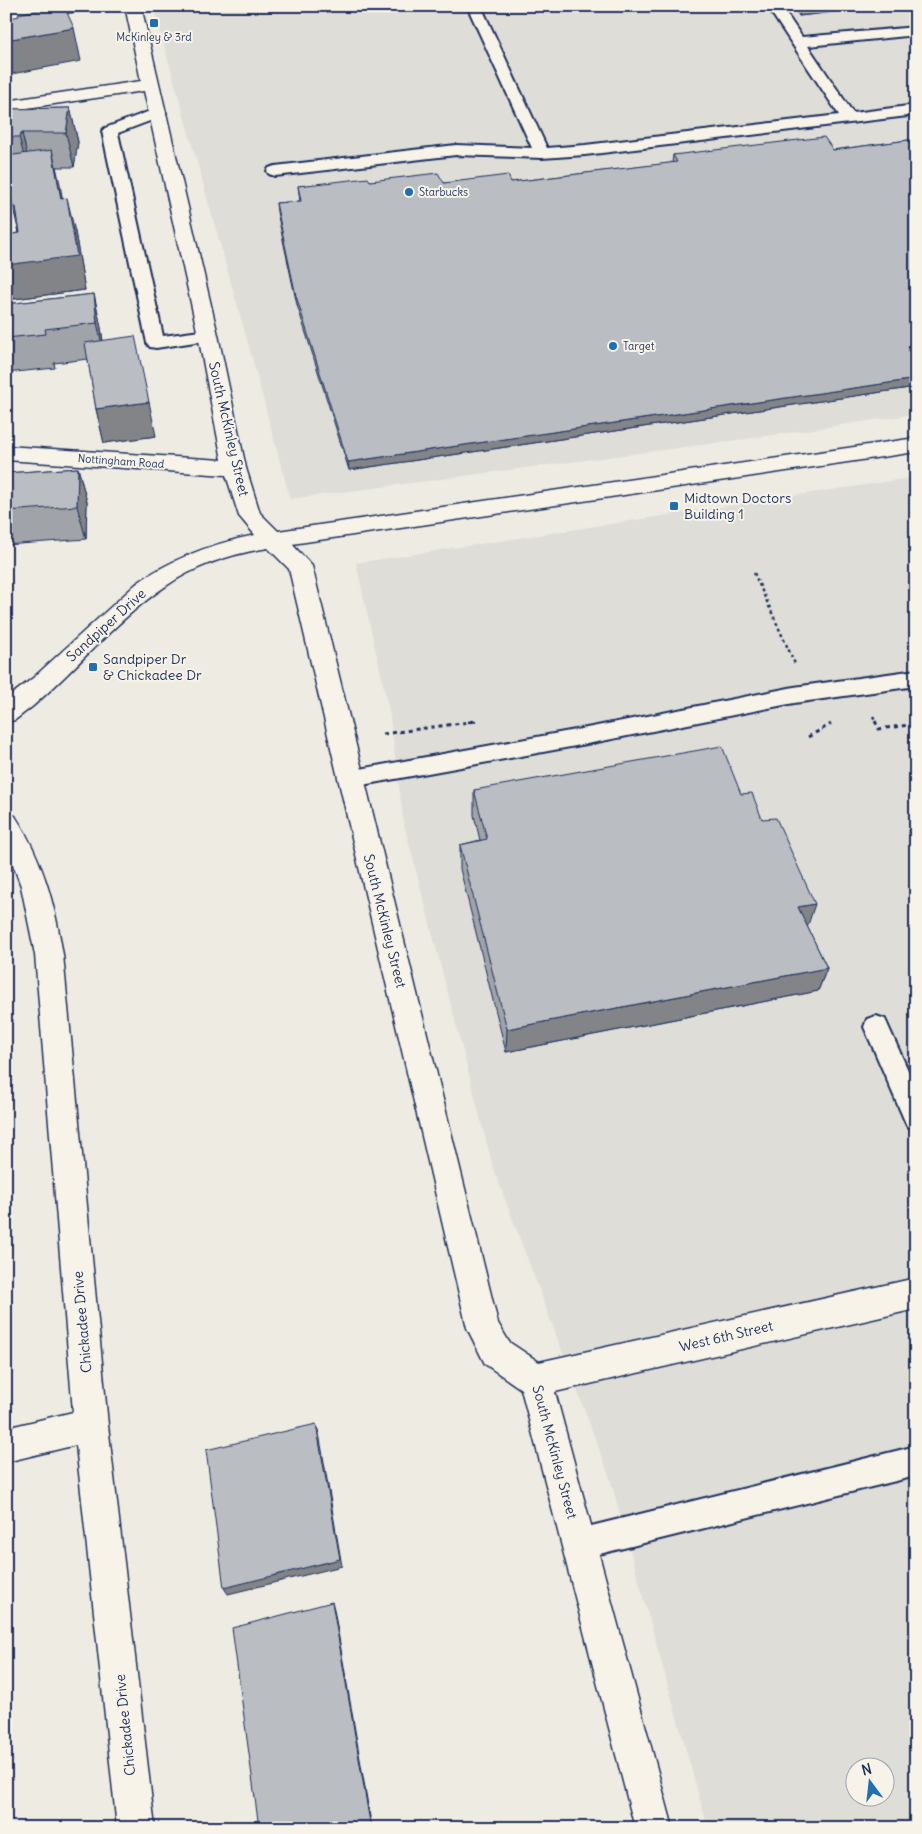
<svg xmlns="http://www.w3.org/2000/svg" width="922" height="1834" viewBox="0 0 922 1834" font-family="Delius,sans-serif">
	<rect width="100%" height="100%" fill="#eeebe2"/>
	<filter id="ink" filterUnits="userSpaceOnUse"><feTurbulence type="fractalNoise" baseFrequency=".02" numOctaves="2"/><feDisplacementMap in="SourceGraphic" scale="10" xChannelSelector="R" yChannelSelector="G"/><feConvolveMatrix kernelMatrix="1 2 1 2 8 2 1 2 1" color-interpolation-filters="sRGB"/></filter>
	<g filter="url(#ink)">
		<g fill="#deddd8" fill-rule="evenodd">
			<path d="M153,6H916V414L746,439L290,499L248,343Z"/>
			<path d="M916,477V1828H708L610,1478L493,1167L404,824L389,710L356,563ZM854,1766H884V1796H854Z"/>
		</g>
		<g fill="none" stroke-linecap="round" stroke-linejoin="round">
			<g stroke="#1b2f5e" stroke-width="4">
				<g id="lane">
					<path d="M467,6H481L547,148L585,145L839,115L767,6H781L802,37L916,27V35L808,46L853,113L916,105V115L585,155L542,158L456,155L275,176L269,174L267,171L269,168L275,166L456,145L532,148Z"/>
					<path d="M158,108L163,110L166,113L163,116L118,133L163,336L208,330L214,331L217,335L214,339L208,340L156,348L150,347L147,343L102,131L105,128Z"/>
					<path d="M916,670V686L794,703L592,743L351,787L343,784L340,778L343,772L592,727L794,687Z"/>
					<path d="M876,1016L885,1019L916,1088V1130L907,1126L864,1027L867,1019Z"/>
					<path d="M916,1446V1476L579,1559L568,1555L564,1544L568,1533L579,1529Z"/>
				</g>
			</g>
			<g stroke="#1b2f5e" stroke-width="3">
				<g id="street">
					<path d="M32,6H88L86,9L80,11L6,19V9Z"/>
					<path d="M125,6H141L218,335L246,468L260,513L278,531L916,438V452L292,544L312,566L498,1323L509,1342L539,1362L916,1278V1309L555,1392L673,1828H635L521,1389L485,1364L467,1328L289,569L268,548C232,554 196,565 166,586C117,619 78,667 33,706L15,720L6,722V699L33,678L136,584C172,558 212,544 255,535L239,516L226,475L6,460V446L222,460L198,335L144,91L6,111V101L141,81Z"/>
					<path d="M6,813L15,816C43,859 55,905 63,955L108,1425L155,1828H117L76,1445L6,1462V1428L73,1412L35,955L21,886L6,846Z"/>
				</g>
			</g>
			<g stroke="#1b2f5e" stroke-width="2.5" stroke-dasharray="3 3" stroke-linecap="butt">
				<path d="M754,573L795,664"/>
				<path d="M873,716L876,722"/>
				<path d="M468,722L476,721"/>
			</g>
			<g stroke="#1b2f5e" stroke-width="3" stroke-dasharray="4 4" stroke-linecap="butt">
				<path d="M875,721L879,729L916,724"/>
				<path d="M383,734L476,721"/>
				<path d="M808,737L831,724"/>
			</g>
			<use href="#lane" fill="#f7f3e8" fill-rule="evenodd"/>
			<use href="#street" fill="#f7f3e8" fill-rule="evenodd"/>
		</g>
		<g fill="#a0a3a7" stroke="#1b2f5e">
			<path d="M793,6H886L799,16Z"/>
			<path d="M70,108L78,142L74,167H56L62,199L75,232L85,290L6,300V235L19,233L13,207L8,171H6V109Z"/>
			<path d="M916,139V387L349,470L297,305L277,212L276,203L300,201L298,186L370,181L444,183L511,182L672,163L673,155L833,150Z"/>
			<path d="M94,294L101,328L103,341L156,436L104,443L96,409L88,359L54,363L55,368L6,373V304Z"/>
			<path d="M78,468L87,502L86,539L6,545V473Z"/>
			<path d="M474,790L741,794L762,819L807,926L827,968L818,991L506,1052L460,869V845L480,840L474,815Z"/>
		</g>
		<g fill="#828488" stroke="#1b2f5e">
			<path d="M801,6H886L799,16Z"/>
			<path d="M74,28L81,61L6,75V40Z"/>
			<path d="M70,108L78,142L74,167L66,133Z"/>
			<path d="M22,133L30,167L28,171L19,137Z"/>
			<path d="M52,150L60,184L68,233L61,199Z"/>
			<path d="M67,198L75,232L85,290L6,300V265Z"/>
			<path d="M13,207H16L21,241Z"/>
			<path d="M94,294L101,328L105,357L97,323Z"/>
			<path d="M916,379V387L349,470L348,462Z"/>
			<path d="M149,402L156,436L104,443L96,409Z"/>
			<path d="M78,468L87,502L86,539L77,506Z"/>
			<path d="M815,904L807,928L798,907Z"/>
			<path d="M827,968L818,991L506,1052L507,1029Z"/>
			<path d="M316,1424L319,1433L342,1566L228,1594L224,1588Z"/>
			<path d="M332,1602L334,1609L372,1828H371Z"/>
		</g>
		<g fill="#babdc2" stroke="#1b2f5e">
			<path d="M61,6H64L74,28L6,40V19L19,16L18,14Z"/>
			<path d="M70,108L66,133H22L19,137H6V109Z"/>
			<path d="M824,137L833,150L916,139V379L348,462L296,296L276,203L301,201L298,186L368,178L370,181L438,173L444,183L508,175L511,182L677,162L673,155Z"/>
			<path d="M52,150L61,199L67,198L77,256L6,265V235L20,233L16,207H13L6,156Z"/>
			<path d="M94,294L97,323L45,329L46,334L6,338V304Z"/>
			<path d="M135,336L149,402L96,409L85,343Z"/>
			<path d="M78,468L77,506L6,511V473Z"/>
			<path d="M722,746L741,794L752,793L762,819L776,818L815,904L798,907L827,968L507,1029L460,845L487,839L474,790Z"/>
			<path d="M316,1424L340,1559L224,1588L206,1450Z"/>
			<path d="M332,1602L371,1828H259L232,1628Z"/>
		</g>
	</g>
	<g fill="#1f6fb2" stroke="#f7f3e8" stroke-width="2">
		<rect x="149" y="18" width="10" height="10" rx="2.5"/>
		<circle cx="409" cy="192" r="5"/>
		<circle cx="613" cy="346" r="5"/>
		<rect x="669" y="501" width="10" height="10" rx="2.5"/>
		<rect x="88" y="662" width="10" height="10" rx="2.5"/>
	</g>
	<g text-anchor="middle" stroke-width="4" stroke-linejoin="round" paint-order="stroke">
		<g font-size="11" fill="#1b2f5e" stroke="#f7f3e8" text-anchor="start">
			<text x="154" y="41" text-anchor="middle">McKinley &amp; 3rd</text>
			<text x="419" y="196">Starbucks</text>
			<text x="623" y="350">Target</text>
		</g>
		<g font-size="11" fill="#1b2f5e" stroke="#f7f3e8">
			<text transform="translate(121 461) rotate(4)" y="4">Nottingham Road</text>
		</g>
		<g font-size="14" fill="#1b2f5e" stroke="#f7f3e8">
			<text transform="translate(229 429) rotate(77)" y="5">South McKinley Street</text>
			<text transform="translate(106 625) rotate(-42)" y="5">Sandpiper Drive</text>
			<text transform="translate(385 921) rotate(76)" y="5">South McKinley Street</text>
			<text transform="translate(82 1322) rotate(-95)" y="5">Chickadee Drive</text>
			<text transform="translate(726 1336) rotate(-13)" y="5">West 6th Street</text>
			<text transform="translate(555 1452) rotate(75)" y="5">South McKinley Street</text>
			<text transform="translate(125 1725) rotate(-96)" y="5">Chickadee Drive</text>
		</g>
		<g font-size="14" fill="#1b2f5e" stroke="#f7f3e8" text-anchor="start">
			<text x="684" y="503">Midtown Doctors<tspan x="684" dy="16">Building 1</tspan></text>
			<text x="103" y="664">Sandpiper Dr<tspan x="103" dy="16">&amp; Chickadee Dr</tspan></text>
		</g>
	</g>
	<rect width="922" height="1834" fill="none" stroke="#f7f3e8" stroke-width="25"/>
	<rect x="12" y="12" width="897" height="1809" fill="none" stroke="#1b2f5e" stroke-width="2" filter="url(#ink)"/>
	<g transform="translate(870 1782) rotate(345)"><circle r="24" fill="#f7f3e8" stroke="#9fa5b1"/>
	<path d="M0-4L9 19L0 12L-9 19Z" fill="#1f6fb2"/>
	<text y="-8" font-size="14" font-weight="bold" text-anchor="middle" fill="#1b2f5e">N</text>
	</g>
</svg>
